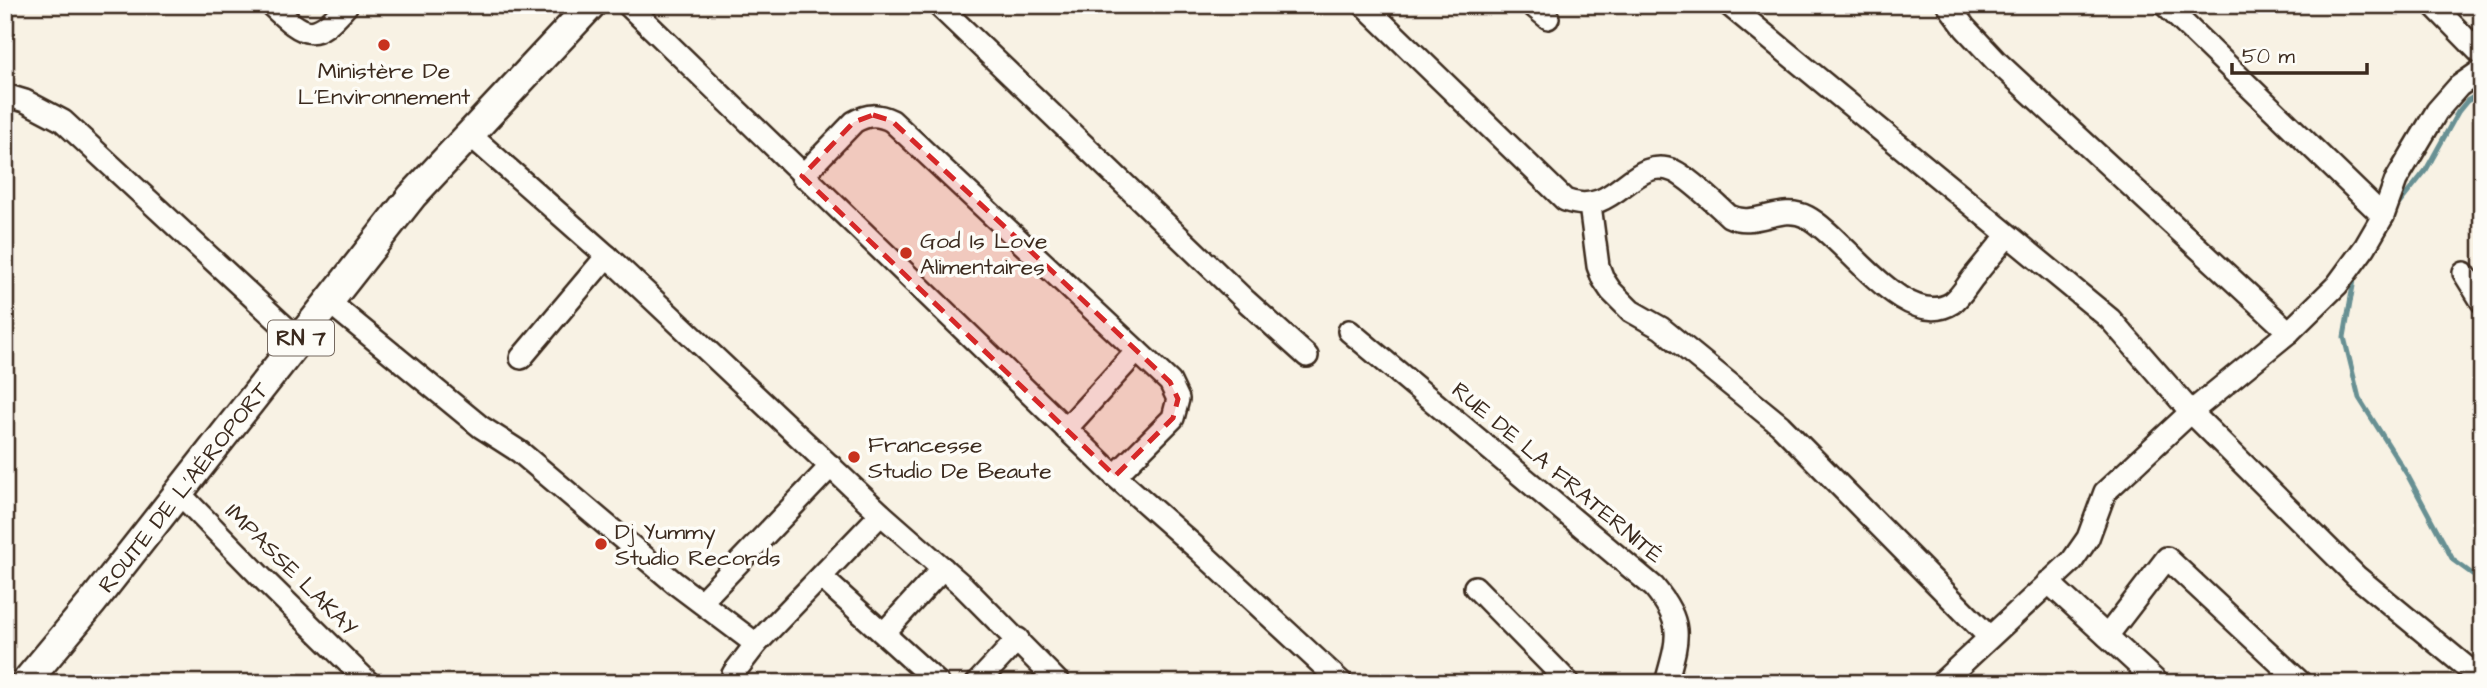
<svg xmlns="http://www.w3.org/2000/svg" width="2487" height="688" viewBox="0 0 2487 688" font-family="'Architects Daughter',sans-serif">
	<rect width="100%" height="100%" fill="#f8f2e4"/>
	<filter id="ink" filterUnits="userSpaceOnUse"><feTurbulence type="fractalNoise" baseFrequency=".0143" numOctaves="2"/><feDisplacementMap in="SourceGraphic" scale="14" xChannelSelector="R" yChannelSelector="G"/><feConvolveMatrix kernelMatrix="1 2 1 2 8 2 1 2 1" color-interpolation-filters="sRGB"/></filter>
	<g filter="url(#ink)">
		<g fill="none" stroke-linecap="round" stroke-linejoin="round">
			<g stroke="#679093" stroke-width="5">
				<path d="M2395,209L2426,170L2458,112L2467,101L2482,92"/>
				<path d="M2355,274L2344,337L2359,398L2408,476L2453,560L2482,581"/>
			</g>
			<g stroke="#3b2a1e" stroke-width="26">
				<g id="minor">
					<path d="M271,5C306,38 314,43 347,5"/>
					<path d="M628,5L1115,476L1201,552L1342,683"/>
					<path d="M938,5L1246,301L1307,356"/>
					<path d="M1364,5L1565,200C1616,220 1632,153 1674,171C1689,178 1716,204 1729,216C1755,229 1781,203 1807,217C1844,236 1905,333 1952,303C1962,296 1968,283 1976,274C1986,261 1997,249 2007,236"/>
					<path d="M1532,5L1548,18"/>
					<path d="M1729,5L2110,319L2191,412L2356,576L2482,680"/>
					<path d="M1948,5L1965,28L1995,60L2289,332"/>
					<path d="M2165,5L2383,216"/>
					<path d="M2433,5L2482,55"/>
					<path d="M5,95L25,101L63,121L299,340"/>
					<path d="M469,134L607,256L881,514L963,586L1059,683"/>
					<path d="M802,176L854,122C868,114 878,114 892,121L1170,382L1178,399L1173,418L1115,476"/>
					<path d="M1590,205L1598,266L1603,279L1611,291L1631,311L1661,328L1780,425L1988,636"/>
					<path d="M2464,273L2482,302"/>
					<path d="M329,302L481,427L520,452L675,583L756,644L881,514"/>
					<path d="M1349,331L1654,587C1685,624 1678,639 1666,683"/>
					<path d="M521,358L607,256"/>
					<path d="M1066,429L1137,351"/>
					<path d="M179,493L261,577L369,683"/>
					<path d="M821,577L938,683"/>
					<path d="M2048,582L2158,683"/>
					<path d="M1475,587L1569,683"/>
					<path d="M702,601L831,466"/>
					<path d="M884,633L943,568"/>
					<path d="M2107,636L2167,558L2301,683"/>
					<path d="M733,674L756,644"/>
					<path d="M977,683L1018,639"/>
					<path d="M1941,683L2072,561L2088,538L2105,492L2191,412L2289,332L2337,285L2365,247L2383,216L2396,180L2437,111L2459,86L2482,70"/>
				</g>
			</g>
			<g stroke="#3b2a1e" stroke-width="33">
				<g id="major">
					<path id="s1" d="M25,683L91,604L412,196L591,5"/>
				</g>
			</g>
			<use href="#minor" stroke="#fdfcf7" stroke-width="21"/>
			<use href="#major" stroke="#fdfcf7" stroke-width="28"/>
		</g>
	</g>
	<path fill="#d62828" fill-opacity="0.2" stroke="#d62828" stroke-width="5" stroke-dasharray="14 9" stroke-linejoin="round" d="M873,115L892,121L1170,382L1178,399L1173,418L1115,476L802,176L854,122Z"/>
	<g fill="#c8321e" stroke="#fdfcf7" stroke-width="2.5">
		<circle cx="384" cy="45" r="7"/>
		<circle cx="906" cy="253" r="7"/>
		<circle cx="854" cy="457" r="7"/>
		<circle cx="601" cy="544" r="7"/>
	</g>
	<g text-anchor="middle" stroke-width="7" stroke-linejoin="round" paint-order="stroke">
		<rect fill="#fdfcf7" stroke="#75695f" stroke-width="2" x="268" y="320.5" width="66" height="35" rx="5"/>
		<g font-size="21" font-weight="bold" fill="#3b2a1e">
			<text x="301" y="345">RN 7</text>
		</g>
		<g font-size="23" fill="#3b2a1e" stroke="#fdfcf7" text-anchor="start">
			<text x="384" y="78" text-anchor="middle">Ministère De<tspan x="384" dy="26">L'Environnement</tspan></text>
			<text x="920" y="248">God Is Love<tspan x="920" dy="26">Alimentaires</tspan></text>
			<text x="868" y="452">Francesse<tspan x="868" dy="26">Studio De Beaute</tspan></text>
			<text x="615" y="539">Dj Yummy<tspan x="615" dy="26">Studio Records</tspan></text>
		</g>
		<g font-size="23" fill="#3b2a1e" stroke="#fdfcf7">
			<text transform="translate(1558 472) rotate(40)" y="8">RUE DE LA FRATERNITÉ</text>
			<text dy="8" stroke="none"><textPath href="#s1" startOffset="252">ROUTE DE L’AÉROPORT</textPath></text>
			<text transform="translate(292 569) rotate(45)" y="8">IMPASSE LAKAY</text>
		</g>
	</g>
	<rect width="2487" height="688" fill="none" stroke="#fdfcf7" stroke-width="28"/>
	<rect x="14" y="14" width="2459" height="660" fill="none" stroke="#3b2a1e" stroke-width="2.5" filter="url(#ink)"/>
	<path d="M2232 63v10h135v-10" fill="none" stroke="#3b2a1e" stroke-width="3.5"/>
	<text x="2242" y="63" font-size="21" fill="#3b2a1e" stroke="#fdfcf7" stroke-width="5" paint-order="stroke">50 m</text>
</svg>
